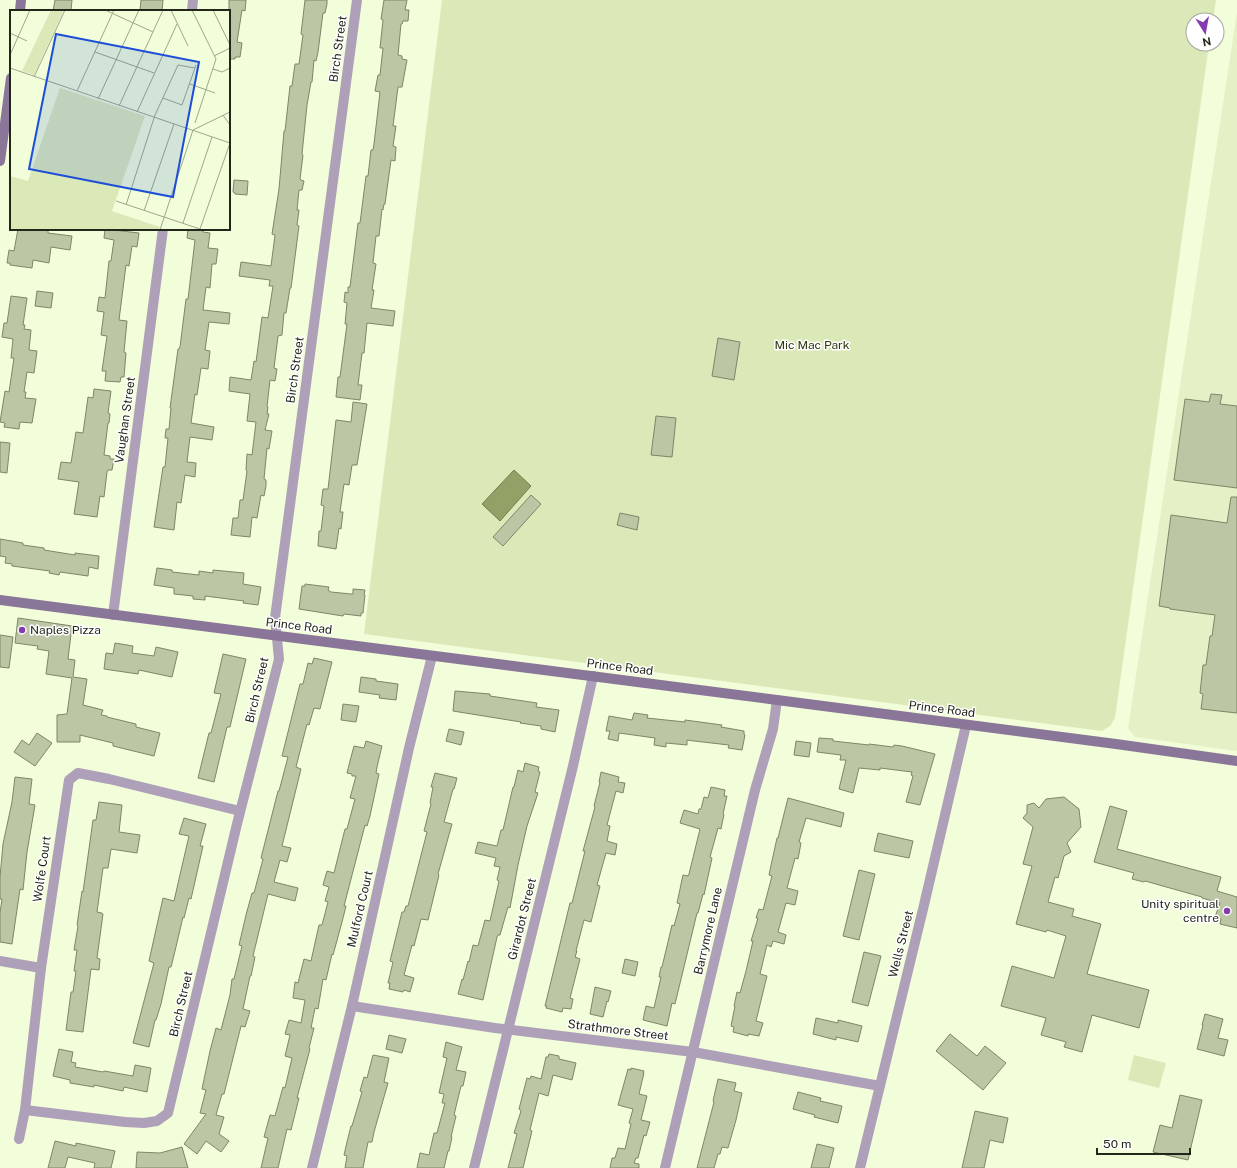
<svg xmlns="http://www.w3.org/2000/svg" width="1237" height="1168" viewBox="0 0 1237 1168" font-family="'Public Sans',sans-serif">
	<rect width="100%" height="100%" fill="#f2fdd9"/>
	<path fill="#e4f1c6" d="M1237,12V751L1135,737L1128,728Z"/>
	<g fill="#dbe9b8">
		<path d="M442,0H1216L1213,20H1193V44H1209L1115,718L1110,726L1102,731L364,634Z"/>
		<path d="M1134,1055L1166,1063L1159,1088L1128,1080Z"/>
	</g>
	<path fill="#92a267" stroke="#717d50" d="M514,470L531,486L500,521L482,504Z"/>
	<g fill="#bcc6a4" stroke="#7d8666">
		<path d="M55,0H72L71,11H53Z"/>
		<path d="M141,0H163L162,11L140,10Z"/>
		<path d="M229,0H246L245,11L242,10L237,42L242,43L240,57H235V59H229Z"/>
		<path d="M305,0H327V4L325,13H323L318,52L316,61L314,60L312,82H311L307,105L302,154L303,155L300,179L301,180L304,181L302,190H299L297,210H299L297,225L299,226L291,288H290L286,313H284L282,335L278,336L274,368L277,369L275,381L270,380L267,407H268L267,414H269L265,430L272,431L269,449L267,448L264,479L266,480V486L264,496L261,495L257,518L252,517L250,537L231,535L233,518H238L240,500H243L247,471L246,470L247,454L252,455L256,422L247,421L250,394L229,391L230,377L251,380L254,361L256,362L262,317L268,318L273,286H269L270,280L239,276L241,262L271,266L275,235L272,234L279,189L284,131H285L290,86H292L295,64H299L303,35L301,34Z"/>
		<path d="M384,0H407L405,10H409L408,21H403L402,24H401L398,55L402,56V59L407,60L402,87H398L393,126H396L393,146L396,147L395,161L391,160L385,204H384L383,210L382,209L379,236H376L373,263L376,264L372,290H374L371,308L395,311L393,326L367,323L364,353H362L358,385H362L360,400L336,397L338,377H340L347,324H345L347,303L344,302L345,292L348,293V287H350L358,223H360L366,176H368L371,150H373L374,144L380,92L375,91L378,75H380L383,48H380L383,20L381,19Z"/>
		<path d="M234,180L248,181L247,195L235,194V193L233,192Z"/>
		<path d="M18,229H48V233L72,236L70,250L51,247L49,263L33,260L32,268L10,265V263H7L9,250L14,251Z"/>
		<path d="M105,229L139,233L137,247L132,246L129,266L126,265L119,320L127,321L124,352L126,353L124,377H121L120,382L105,381L106,371H102L107,336L101,335L104,312L97,311L99,297L105,298L109,261H111L114,240L104,238Z"/>
		<path d="M188,229H203V232L210,233L208,248L218,249L216,264H212L210,288L206,287L203,310L230,313L229,324L209,322L205,350L210,351L208,369L201,368L197,395L195,394L191,423L214,427L212,440L190,437L187,462L196,463L195,477L185,475L181,503L177,502L174,530L154,527L163,467H165L168,438H165L166,429H169L171,408H170L178,349H179L180,347L186,299H188L195,240L187,238Z"/>
		<path d="M37,291L53,293L51,308L35,306Z"/>
		<path d="M11,296L27,298L23,325H25L24,329L31,330L29,350L37,351L34,373L27,372L24,392H26L25,398L36,399L32,423L20,422L19,429L4,427L5,423L0,422L5,391L9,392L14,358H11L13,339L2,337L4,323H7Z"/>
		<path d="M718,338L740,342L734,380L712,376Z"/>
		<path d="M94,389L111,391L108,413L110,414L109,423H108L104,455L110,456V459H114L112,470H108L107,472L104,497L100,496L97,517L74,514L79,482L58,479L61,462L71,463L76,432L83,433L88,397L93,398Z"/>
		<path d="M1211,394L1222,395L1220,404L1237,406V488L1174,480L1185,399L1209,402Z"/>
		<path d="M353,402L367,404L357,465H352L349,485L344,484L340,512H343L341,529L339,528L336,549L318,546L319,531H321L324,506L321,505L323,489H328L336,420L351,422Z"/>
		<path d="M656,416L676,418L672,457L651,455Z"/>
		<path d="M0,442L10,443L7,473L0,472Z"/>
		<path d="M531,495L541,504L503,546L493,537Z"/>
		<path d="M1231,497H1237V713L1201,709L1203,694L1200,693L1203,665H1206L1210,636H1212L1215,615L1170,609V608L1159,606L1171,515L1227,523Z"/>
		<path d="M620,513L639,517L637,530L617,525Z"/>
		<path d="M0,539L23,543V545L44,548V550L75,555V553L99,556L98,569L89,567L88,576L60,572L59,575L49,573L50,571L12,566V564L5,563L6,557L0,556Z"/>
		<path d="M157,568L172,570V572L199,575V571L213,573V570L244,573L243,584L261,587L258,605L243,603L244,601L205,596V600L193,599V596L174,594V588L154,585Z"/>
		<path d="M305,584L329,587L328,590L331,592L351,594H353V589L365,590L364,595H365L363,613H361V616L344,614L343,616L299,609L302,586H305Z"/>
		<path d="M18,618L72,626L68,659L75,660L73,677L87,679L83,705L103,710L101,715L107,716V717L136,724V727L160,733L154,756L113,746V743L80,735V742H57V715L67,714L72,678L46,674L49,651L37,649L38,646L15,643Z"/>
		<path d="M0,635L13,637L9,668L0,667Z"/>
		<path d="M115,643L133,646L132,653L154,656L156,647L178,652L172,677L139,670L138,674L104,669L106,653L113,654Z"/>
		<path d="M223,654L246,659L230,727H227L214,782L198,778L209,733H211L221,694L214,693Z"/>
		<path d="M314,658L332,662L320,709L314,708L309,725L307,724L296,767L301,769L282,846L291,848L287,862L280,860L274,882L298,888L295,901L268,894L253,956L255,957L251,976H250L243,1009L250,1011L245,1027L241,1026L224,1094H222L216,1115L224,1117L219,1134L229,1141L221,1152L206,1141L197,1154L184,1144L206,1114L200,1113L206,1090L202,1089L210,1051L216,1028L221,1030L230,995L232,979H234L242,946L239,945L246,915L252,893H254L263,859L261,858L278,791H279L288,757L282,756L300,684H303L308,663L312,664Z"/>
		<path d="M361,677L376,679V681L398,684L396,700L379,698L380,695L359,692Z"/>
		<path d="M455,691L490,694V696L537,703L536,707L559,710L555,732L541,729V726L520,723L521,722L453,711Z"/>
		<path d="M343,704L359,706L356,722L341,720Z"/>
		<path d="M634,713L648,715L647,718L685,722V720L722,725L721,727L744,731V734L745,735L742,750L728,748L729,745L694,741L687,740V745L666,743V747L654,745L655,738L619,733L618,741L608,739L610,731H606L609,716L632,720Z"/>
		<path d="M449,729L464,732L461,745L446,741Z"/>
		<path d="M37,733L52,743L35,766L14,752L22,740L29,745Z"/>
		<path d="M819,738L833,739V741L869,745V744L893,747L894,745L902,746L935,754L920,805L906,802L913,776L911,775L912,772L880,768V770L859,768L853,793L839,789L846,760H840L841,755L817,752Z"/>
		<path d="M366,741L382,746L377,767L376,773L379,774L370,816L367,826L365,825L344,906H346L342,922L333,955L332,954L326,980L323,979L318,1009L315,1008L311,1028H314L309,1048L310,1049L297,1098H299L291,1130L287,1129L278,1168H261L268,1138L264,1137L270,1115L275,1116L283,1087L285,1088L292,1058L285,1056L290,1035L285,1034L289,1020L301,1023L305,1000L293,998L295,982L298,983L304,959L311,961L319,925H322L328,902L325,901L329,887L323,885L327,871L334,873L345,829H347L355,799L350,798L356,776H352V774L347,773L350,761L354,746L364,748Z"/>
		<path d="M796,741L811,743L809,757L794,755Z"/>
		<path d="M525,763L539,767L538,771L540,772L535,792L538,793L527,826L518,865L510,908L508,907L500,935H498L497,937L483,1000L458,994L462,979L463,980L468,961L469,962L473,945L478,946L485,920L490,921L499,881L497,880L500,867L494,866L496,858L475,853L478,842L497,846L501,830H503L513,787H514L518,770L523,772Z"/>
		<path d="M601,772L619,777L618,782L625,783L623,793L616,791L607,825L610,826L607,841L617,844L615,855L606,853L597,885L600,886L591,922L584,920L576,951H577L575,957L580,959L570,998L573,999L571,1009L563,1008L562,1012L546,1008L547,1006H545L570,903H572L585,851H583L595,807L594,806L600,782H599Z"/>
		<path d="M435,773L457,778L454,789H453L444,822L452,824L438,874L439,875L428,920L421,919L414,946L412,945L404,975L414,978L410,992L404,990L403,992L389,989L390,983H388L393,962L390,961L402,912H404L406,906H408L427,832L424,831L431,804L430,803L433,787H431Z"/>
		<path d="M15,777L32,779L29,804L35,805L27,852L23,890L20,889L12,944L0,942V913L2,899H0V877L3,844L12,802Z"/>
		<path d="M711,787L725,790L724,796H727L723,814L724,815L723,819L721,829L718,828L710,857L712,858L704,895L703,894L698,913H697L675,1004L672,1003L667,1026L643,1020L646,1006L654,1008L661,977H659L661,967H662L672,925L674,926L680,904L677,903L683,875L688,876L689,874L700,829L680,823L684,810L698,814L699,809H701L704,797L708,798Z"/>
		<path d="M1064,797L1079,809L1081,827L1067,843L1071,852L1064,856L1058,878L1055,877L1048,902L1074,909L1072,916L1101,924L1087,974L1149,990L1139,1028L1092,1015L1082,1052L1064,1047L1066,1042L1041,1035L1046,1018L1001,1006L1012,966L1054,978L1066,936L1047,930L1046,932L1016,924L1032,866L1023,864L1033,827L1023,818L1027,813V805L1034,803L1039,808L1046,799Z"/>
		<path d="M788,798L844,813L841,827L806,818L799,842L801,843L798,859L795,858L787,888L798,891L795,905L786,903L778,932L786,935L784,944L773,941L771,947L767,945L760,974L767,976L756,1021L763,1023L759,1036L748,1034V1036L733,1032L734,1027L731,1026L735,1006H734L737,992L740,993L746,971L753,941H751L758,918H756L759,909L763,910L772,876L769,875L770,870L777,838H778Z"/>
		<path d="M99,802L122,805L119,832L140,835L137,853L111,849L108,868H103L97,912L102,913L103,914L97,958L100,959L99,970L91,969L83,1032L66,1030L71,992H73L76,971H74L77,950H74L78,926L77,925L82,891L83,892L93,820H96Z"/>
		<path d="M1110,806L1127,811L1117,849L1221,877L1217,891L1237,897V928L1220,924L1221,919L1215,917L1220,903L1202,898V897L1145,881L1144,882L1132,879L1134,873L1094,862Z"/>
		<path d="M184,818L206,824L200,846H203L191,899L189,898L184,918L183,917L175,951L171,967H169L161,1004L156,1020H155L149,1047L133,1043L154,963L149,961L163,898L174,901L182,866L189,836L179,834Z"/>
		<path d="M878,833L913,841L909,858L874,851Z"/>
		<path d="M859,870L875,874L859,940L843,936Z"/>
		<path d="M864,952L881,956L868,1006L852,1002Z"/>
		<path d="M625,959L638,962L635,976L622,973Z"/>
		<path d="M595,987L611,991L608,1002L607,1001L603,1017L590,1014Z"/>
		<path d="M1205,1014L1223,1019L1218,1038L1228,1040L1224,1056L1197,1049L1203,1025H1202Z"/>
		<path d="M816,1018L838,1023V1020L862,1026L858,1042L836,1037V1040L813,1034Z"/>
		<path d="M950,1034L977,1056L985,1046L1006,1063L983,1090L936,1051Z"/>
		<path d="M389,1035L406,1039L402,1053L386,1049Z"/>
		<path d="M446,1042L462,1047L456,1070L466,1072L463,1086H461L454,1115L456,1116L451,1137H452L449,1151H448L444,1168H417L420,1153L429,1155L434,1133H437L445,1103H442L444,1094L439,1093L447,1058L443,1057Z"/>
		<path d="M59,1049L73,1052L71,1062L76,1063L75,1067L103,1072L104,1071L133,1076L135,1065L151,1068L147,1092L124,1087L123,1091L94,1085V1087L70,1083V1080L53,1076Z"/>
		<path d="M549,1054L559,1056V1059L576,1063L572,1080L553,1075L548,1096L539,1093L530,1130L532,1131L523,1168H508L517,1134L514,1133L521,1111L519,1109L527,1078L530,1079L531,1076L541,1079L546,1057H548Z"/>
		<path d="M373,1055L389,1058L384,1082L388,1083L374,1132L372,1142H368L363,1168H345L347,1156L344,1155L347,1142L351,1126H352L362,1092L360,1091L364,1077L367,1078Z"/>
		<path d="M631,1068L644,1071L643,1073H644L639,1094L647,1096L641,1120L650,1122L646,1136L644,1135L638,1158H636L634,1163L639,1164V1168H610L612,1158H615L618,1148L625,1149L631,1124L629,1123L633,1109L618,1105L628,1069L631,1070Z"/>
		<path d="M718,1079L736,1083L734,1091L742,1093L736,1120L728,1148L722,1147L720,1154H718L714,1168H697L714,1102L713,1101Z"/>
		<path d="M798,1092L821,1098L820,1101L842,1106L838,1123L814,1117L815,1115L793,1109Z"/>
		<path d="M1180,1095L1202,1100L1188,1160L1153,1152L1160,1125L1172,1128Z"/>
		<path d="M975,1111L1008,1118L1003,1143L990,1140L984,1168H962Z"/>
		<path d="M55,1141L76,1146V1143L115,1151L111,1168H94L95,1163L68,1157L65,1168H48Z"/>
		<path d="M817,1144L834,1148L829,1168H811Z"/>
		<path d="M182,1147L188,1168H136L137,1152L160,1153Z"/>
	</g>
	<g fill="none" stroke-linecap="round" stroke-linejoin="round">
		<g stroke="#aea0b8" stroke-width="10">
			<path d="M192,11L193,0"/>
			<path d="M113,615L163,229"/>
			<path d="M0,961L41,968"/>
			<path d="M352,1006L495,1028L693,1052L880,1086"/>
			<path d="M25,1110L125,1122L144,1123L157,1121L168,1113L237,824L279,659L275,618L357,0"/>
			<path d="M19,1139L25,1110L41,968L69,780L78,773L109,779L240,811"/>
			<path d="M312,1168L352,1006L409,748L432,656"/>
			<path d="M474,1168L573,766L593,676"/>
			<path d="M665,1168L755,790L773,729L777,700"/>
			<path d="M860,1168L924,905L966,725"/>
		</g>
		<g stroke="#8a7698" stroke-width="10">
			<path d="M20,11L21,0"/>
			<path d="M0,161L11,78"/>
			<path d="M0,600L777,700L1116,744L1237,761"/>
		</g>
	</g>
	<g fill="#853bae" stroke="#fff" stroke-width="1.5">
		<circle cx="22" cy="630" r="4"/>
		<circle cx="1227" cy="911" r="4"/>
	</g>
	<g text-anchor="middle" stroke-width="3" stroke-linejoin="round" paint-order="stroke">
		<g font-size="12" fill="#23271a" stroke="#fff">
			<text transform="translate(338 49) rotate(-82)" y="4">Birch Street</text>
			<text transform="translate(295 370) rotate(-82)" y="4">Birch Street</text>
			<text transform="translate(125 420) rotate(-82)" y="4">Vaughan Street</text>
			<text transform="translate(299 626) rotate(7)" y="4">Prince Road</text>
			<text transform="translate(620 667) rotate(7)" y="4">Prince Road</text>
			<text transform="translate(257 690) rotate(-77)" y="4">Birch Street</text>
			<text transform="translate(942 709) rotate(7)" y="4">Prince Road</text>
			<text transform="translate(42 869) rotate(-82)" y="4">Wolfe Court</text>
			<text transform="translate(360 909) rotate(-77)" y="4">Mulford Court</text>
			<text transform="translate(522 919) rotate(-76)" y="4">Girardot Street</text>
			<text transform="translate(708 931) rotate(-77)" y="4">Barrymore Lane</text>
			<text transform="translate(901 944) rotate(-76)" y="4">Wells Street</text>
			<text transform="translate(181 1004) rotate(-77)" y="4">Birch Street</text>
			<text transform="translate(618 1030) rotate(7)" y="4">Strathmore Street</text>
		</g>
		<g font-size="12" fill="#2f390b" stroke="#fff">
			<text x="812" y="349">Mic Mac Park</text>
		</g>
		<g font-size="12" fill="#23271a" stroke="#fff" text-anchor="start">
			<text x="30" y="634">Naples Pizza</text>
			<text x="1219" y="908" text-anchor="end">Unity spiritual<tspan x="1219" dy="14">centre</tspan></text>
		</g>
	</g>
	<g transform="translate(10 10)">
		<rect width="220" height="220" fill="#f2fdd9"/>
		<path d="M41,0H54L24,65L12,61ZM50,78L135,106L102,201L150,217L149,220H0V166L18,171Z" fill="#dbe9b8"/>
		<path fill="none" stroke="#9fa78d" stroke-width="1" d="M95,0L143,22M161,0L178,36M182,0L206,49L185,113M203,0L220,35M0,23L17,31M85,42L144,63M0,45L20,0M204,46L220,38M0,58L220,133M203,59L212,62L220,58M24,67L55,0M180,74L205,83M67,81L104,0M153,88L172,95L186,55M88,89L129,0M109,96L153,0M127,102L167,14M213,105L220,115M106,191L190,219L220,133M116,195L145,105L168,55L185,58M134,201L164,114M173,213L202,127M150,220L183,120L220,102"/>
		<path fill="#1d4ed8" fill-opacity="0.15" stroke="#1d4ed8" stroke-width="2" d="M46,24L189,52L163,187L19,159Z"/>
		<rect width="220" height="220" fill="none" stroke="#23271a" stroke-width="2"/>
	</g>
	<g transform="translate(1205 32) rotate(169)"><circle r="19" fill="#ffffff" stroke="#a7a9a3"/>
	<path d="M0-3L7 15L0 10L-7 15Z" fill="#853bae"/>
	<text y="-6" font-size="11" font-weight="bold" text-anchor="middle" fill="#23271a">N</text>
	</g>
	<path d="M1097 1148v6h93v-6" fill="none" stroke="#23271a" stroke-width="2"/>
	<text x="1103" y="1148" font-size="12" fill="#23271a" stroke="#ffffff" stroke-width="3" paint-order="stroke">50 m</text>
</svg>
